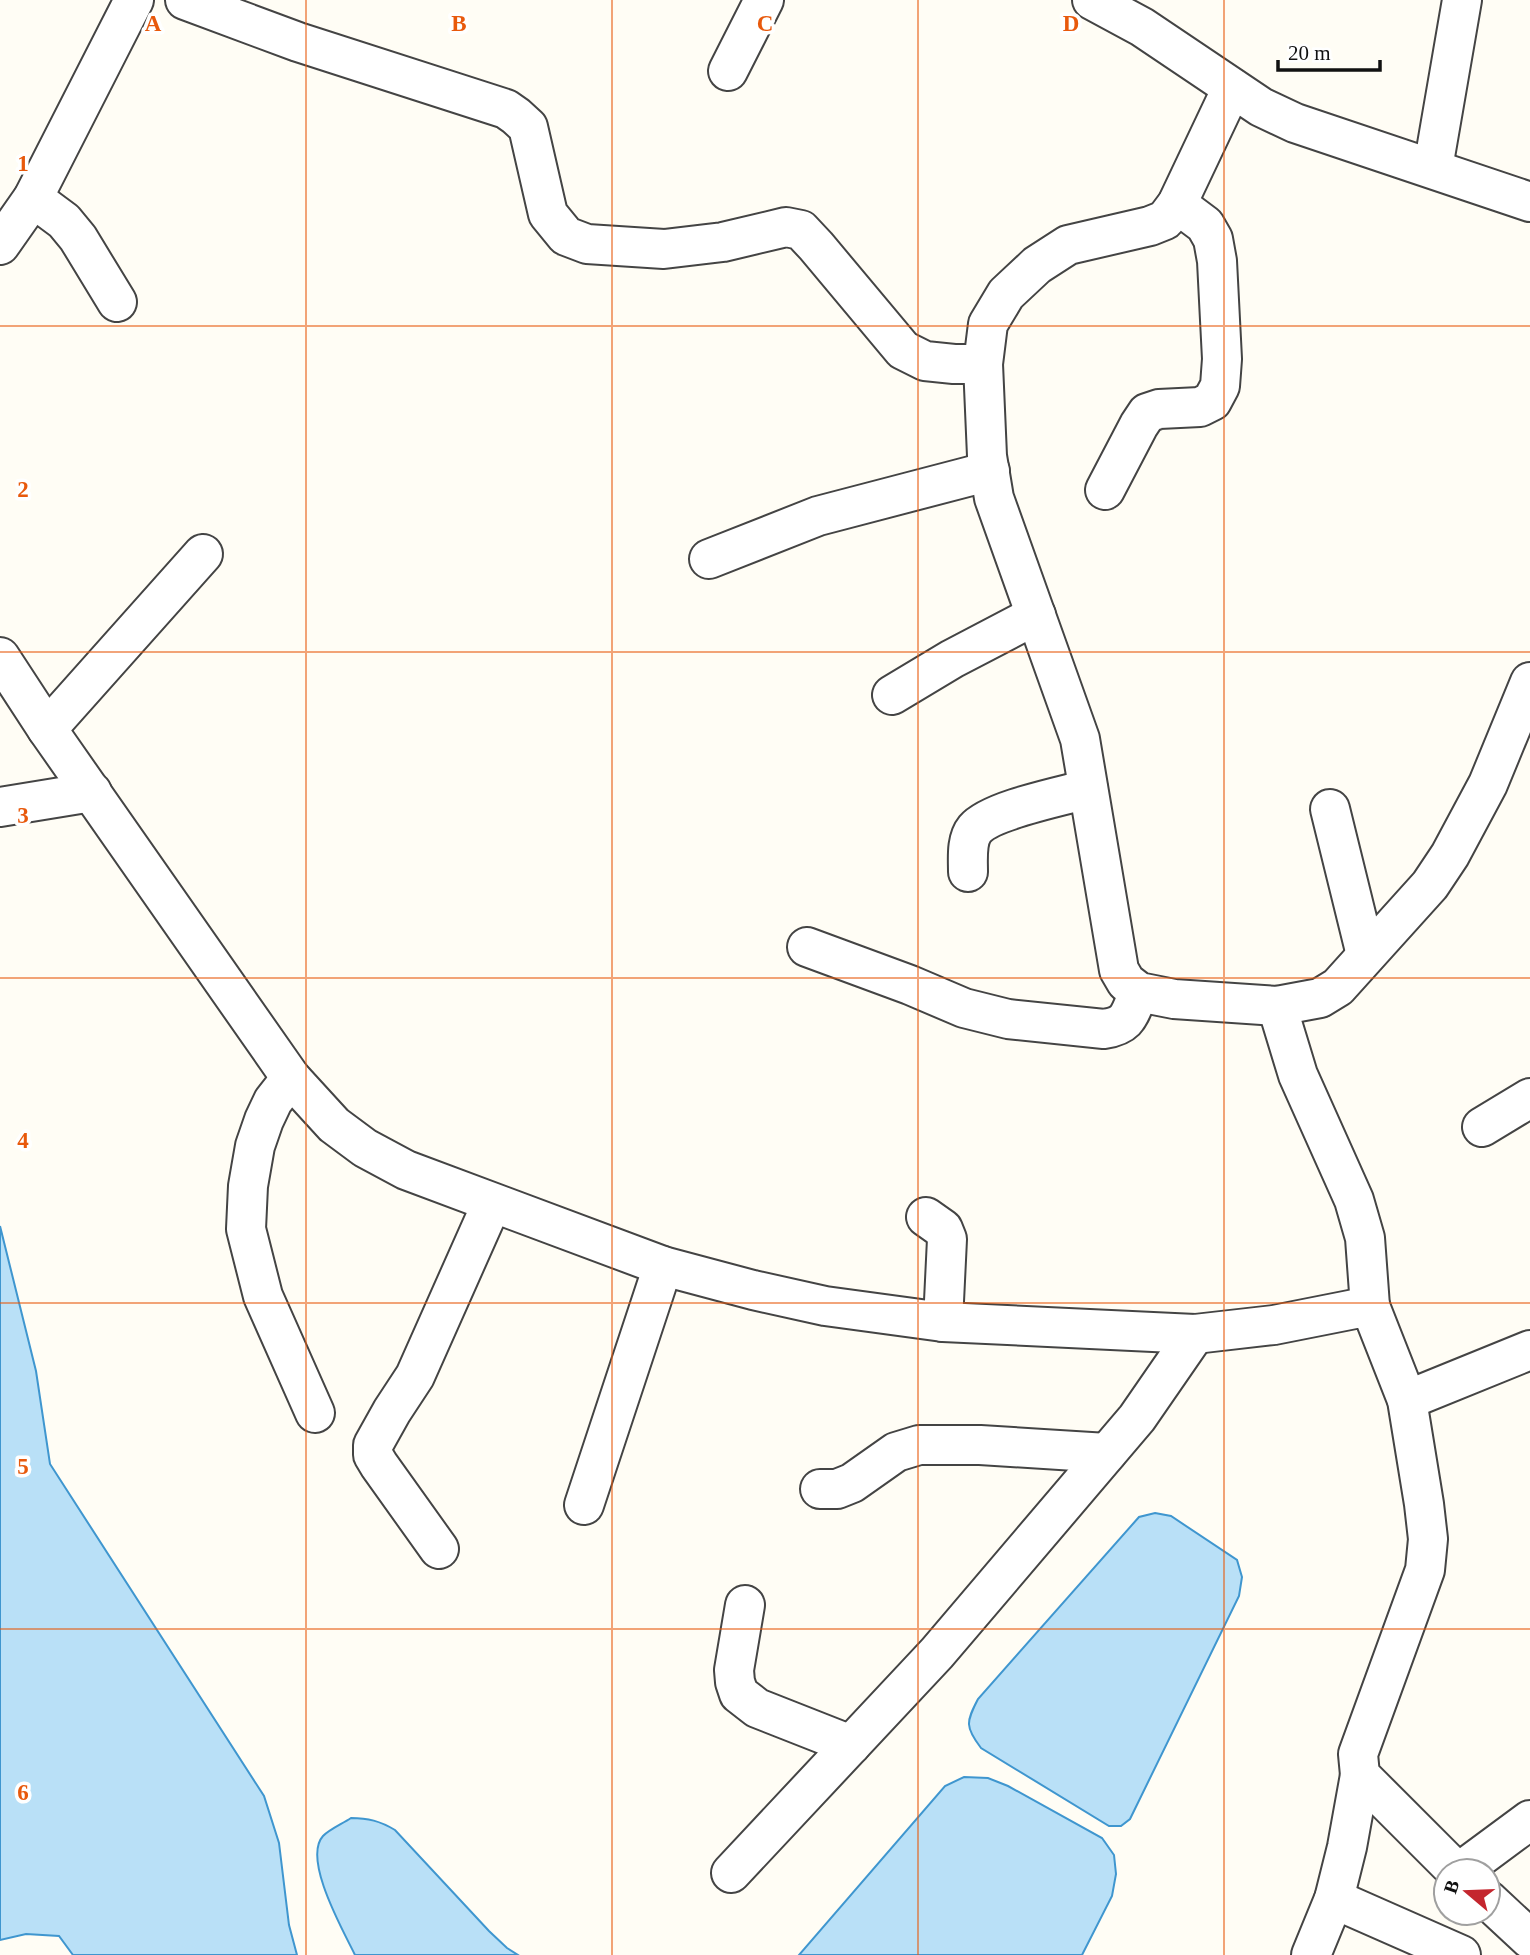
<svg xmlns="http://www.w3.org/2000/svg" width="1530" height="1955" viewBox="0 0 1530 1955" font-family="Georgia,serif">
	<rect width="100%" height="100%" fill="#fffdf5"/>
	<g fill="#b9e0f7" stroke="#3f96cf" stroke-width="2">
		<path d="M0,1226L36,1371L50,1464L264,1796L279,1843L289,1925L297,1955H73L59,1936L26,1934L0,1940Z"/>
		<path d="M1155,1513L1171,1516L1237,1560L1242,1577L1239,1596L1130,1819L1121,1826H1109L981,1748C965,1727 966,1722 978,1699L1139,1517Z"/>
		<path d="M964,1777L988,1778L1008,1786L1102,1838L1114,1855L1116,1874L1112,1896L1082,1955H799L945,1786Z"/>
		<path d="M351,1818C368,1818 380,1821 395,1830L489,1931L507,1948L518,1955H355C344,1932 302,1859 323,1836C330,1829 342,1824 351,1818Z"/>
	</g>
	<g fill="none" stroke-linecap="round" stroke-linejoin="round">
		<g stroke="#444" stroke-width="42">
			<g id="minor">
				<path d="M185,0L298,42L506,109L516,116L528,127L548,214L566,236L587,244L664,249L723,242L786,227L801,230L816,246L903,350L925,361L954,364H983"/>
				<path d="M1092,0L1142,27L1261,107L1295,123L1530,202"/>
				<path d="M728,71L764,0"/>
				<path d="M1232,88L1177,204L1165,220L1150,226L1068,245L1037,265L1006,294L988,324L983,364L987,456L994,498L1080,739L1119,970L1126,982L1139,992L1174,999L1277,1006L1320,998L1338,987L1430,885L1450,855L1488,784L1530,682"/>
				<path d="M1433,168L1462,0"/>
				<path d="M33,198L64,221L78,238L117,302"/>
				<path d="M0,245L33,198L134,0"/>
				<path d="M1105,490L1139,425L1147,413L1159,409L1200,407L1212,401L1220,386L1222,359L1217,261L1213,239L1205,225L1177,204"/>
				<path d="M709,559L818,516L990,471"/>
				<path d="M0,657L47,729L291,1078L334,1125L365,1148L406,1170L663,1266L753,1290L825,1306L943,1322L1195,1334L1274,1325L1370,1306L1407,1400L1424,1504L1428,1539L1425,1570L1358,1754L1360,1775L1456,1871"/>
				<path d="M892,695L952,659L1036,615"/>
				<path d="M47,729L203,554"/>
				<path d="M0,807L92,792"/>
				<path d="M1330,809L1366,955"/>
				<path d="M968,872C968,858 966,840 975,829C991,810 1063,796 1088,789"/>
				<path d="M807,947L910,985L964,1008L1008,1019L1104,1029C1130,1025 1129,1014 1139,992"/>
				<path d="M1277,1006L1298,1075L1354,1200L1365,1238L1370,1306"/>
				<path d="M291,1078L273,1101L264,1120L255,1146L248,1186L246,1229L263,1296L315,1413"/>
				<path d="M1482,1127L1530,1098"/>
				<path d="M926,1217L943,1229L947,1239L943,1322"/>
				<path d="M1407,1400L1530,1350"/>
				<path d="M820,1489H837L852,1483L896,1452L919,1445H980L1107,1453"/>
				<path d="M584,1505L663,1266"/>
				<path d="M439,1549L379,1465L373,1455V1445L392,1411L415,1376L492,1203"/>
				<path d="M745,1605L734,1670L735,1682L739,1694L757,1708L851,1745"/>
				<path d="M1461,1871L1530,1820"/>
				<path d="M731,1873L937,1653L1137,1418L1195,1334"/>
				<path d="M1334,1899L1461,1955"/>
				<path d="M1488,1900L1530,1939"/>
				<path d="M1311,1955L1334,1899L1347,1847L1360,1775"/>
			</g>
		</g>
		<use href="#minor" stroke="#fff" stroke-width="38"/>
	</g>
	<path fill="none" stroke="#e8590c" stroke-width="2" stroke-opacity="0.55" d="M306,0V1955M612,0V1955M918,0V1955M1224,0V1955M0,326H1530M0,652H1530M0,978H1530M0,1303H1530M0,1629H1530"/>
	<g font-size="23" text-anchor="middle" font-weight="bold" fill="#e8590c" stroke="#fff" stroke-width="7" stroke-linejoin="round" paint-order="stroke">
		<text x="153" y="31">A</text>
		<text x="459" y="31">B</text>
		<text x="765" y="31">C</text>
		<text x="1071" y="31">D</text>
		<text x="23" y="171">1</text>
		<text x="23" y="497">2</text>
		<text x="23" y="823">3</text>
		<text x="23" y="1148">4</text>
		<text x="23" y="1474">5</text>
		<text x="23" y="1800">6</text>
	</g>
	<g transform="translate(1467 1892) rotate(289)"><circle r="33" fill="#ffffff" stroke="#a0a0a0" stroke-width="2"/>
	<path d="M0-5L12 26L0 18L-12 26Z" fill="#c4262e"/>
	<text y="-10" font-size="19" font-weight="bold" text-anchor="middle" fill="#111111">B</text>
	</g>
	<path d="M1278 60v10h102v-10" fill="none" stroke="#111111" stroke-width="3.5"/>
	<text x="1288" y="60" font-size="21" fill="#111111" stroke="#ffffff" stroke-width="5" paint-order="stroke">20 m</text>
</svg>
